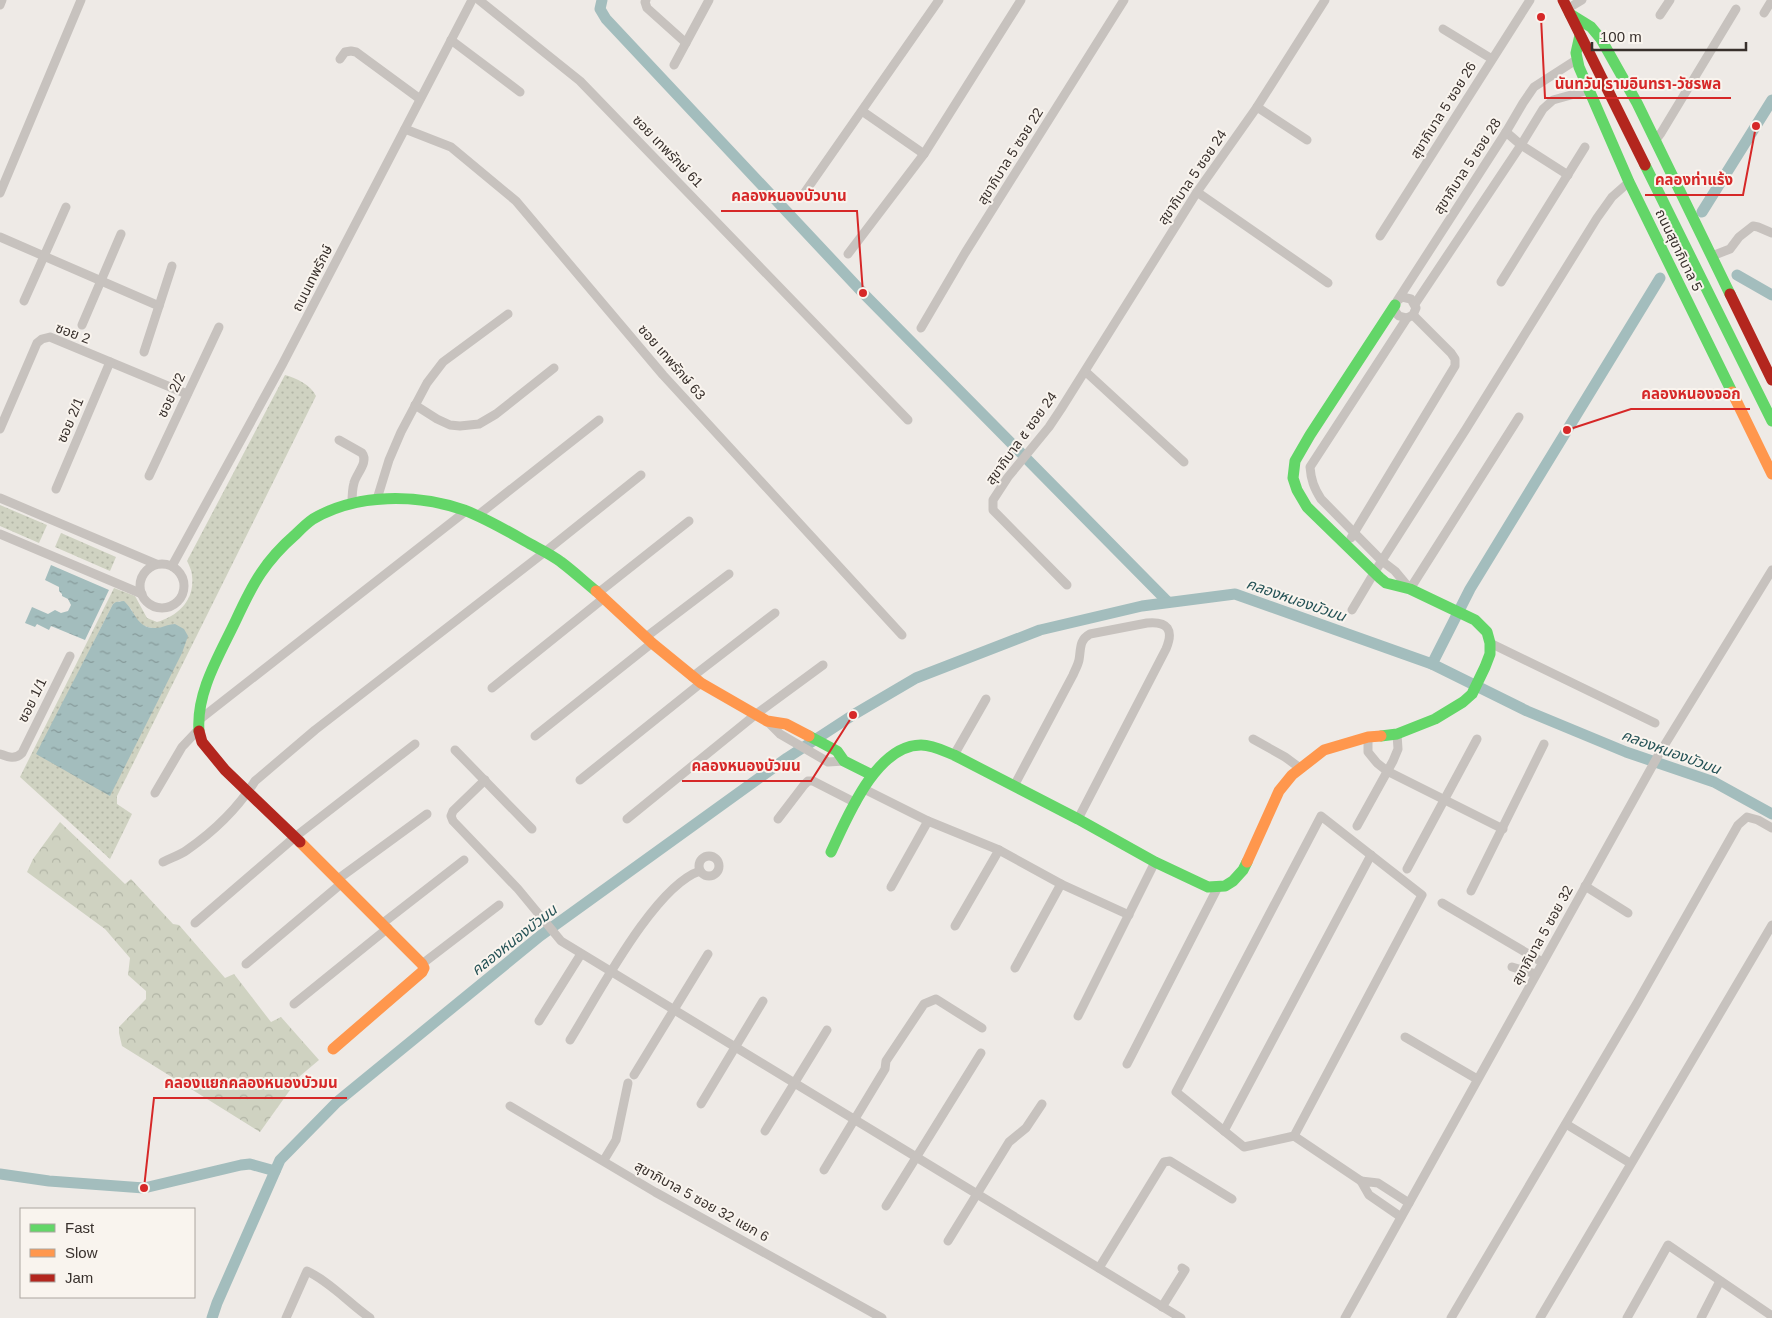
<svg xmlns="http://www.w3.org/2000/svg" width="1772" height="1318" viewBox="0 0 1772 1318" font-family="Arial,'Noto Sans Thai',sans-serif">
	<defs>
		<pattern id="green-dots" width="8" height="8" patternUnits="userSpaceOnUse" patternTransform="scale(1.25)"><rect width="8" height="8" fill="#cfd2c1"/><path d="M2 2h.1M6 6h.1" fill="none" stroke="#b2b5a6" stroke-width="1.8" stroke-linecap="round"/></pattern>
		<pattern id="forest-crowns" width="20" height="18" patternUnits="userSpaceOnUse" patternTransform="scale(1.25)"><rect width="20" height="18" fill="#cfd2c1"/><path d="M2 6a3 3 0 1 1 6 0M12 15a3 3 0 1 1 6 0" fill="none" stroke="#b2b5a6"/></pattern>
		<pattern id="water-ripples" width="26" height="14" patternUnits="userSpaceOnUse" patternTransform="scale(1.25)"><rect width="26" height="14" fill="#a3bdbd"/><path d="M2 4q2-2 4 0t4 0M15 11q2-2 4 0t4 0" fill="none" stroke="#869a9a"/></pattern>
	</defs>
	<rect width="100%" height="100%" fill="#eeeae6"/>
	<g fill="url(#green-dots)" fill-rule="evenodd">
		<path d="M285,375C296,378 311,385 316,396L117,796V804L132,814L110,859L20,777L114,588L135,596L147,618L157,622C178,616 195,600 192,576C192,571 189,565 187,561ZM120,601L131,609L137,621L144,626L157,629L175,624L37,754L113,604Z"/>
		<path d="M0,505L47,525L39,543L0,526Z"/>
		<path d="M61,533L116,557L110,571L55,547Z"/>
	</g>
	<path fill="url(#forest-crowns)" d="M60,822L125,884L131,879L173,924L179,925L225,978L234,974L271,1022L281,1017L319,1060L300,1076L260,1132L122,1046L119,1033V1027L146,999V991L128,975L130,958L105,929L27,872L33,859Z"/>
	<g fill="url(#water-ripples)">
		<path d="M51,565L109,590L85,640L51,626L49,630L37,624L35,627L25,623L32,607L48,614L55,610L61,613L68,611L71,605L68,599L62,596V594L59,591V587L45,580Z"/>
		<path d="M124,601C135,611 137,629 156,628C162,628 168,624 175,624L184,629L188,636L182,653L110,796L36,754L113,604L116,602Z"/>
	</g>
	<g fill="none" stroke-linecap="round" stroke-linejoin="round">
		<g stroke="#a3bdbd" stroke-width="11">
			<path d="M602,0L600,9L606,19L863,293L1168,602"/>
			<path d="M1702,212L1772,100"/>
			<path d="M1737,275L1772,295"/>
			<path d="M1432,664L1470,589L1660,278"/>
			<path d="M0,1174L49,1181L144,1188L241,1165L250,1164L275,1171"/>
			<path d="M212,1318L217,1303L280,1160L337,1102L540,936L787,758L853,715L916,678L1040,630L1142,606L1235,594L1432,664L1527,711L1626,752L1714,782L1772,814"/>
		</g>
		<g stroke="#c7c2be" stroke-width="9">
			<path d="M479,0L580,81L908,420"/>
			<path d="M646,0L645,2L647,8L686,43"/>
			<path d="M0,5L2,0"/>
			<path d="M1567,9L1582,0"/>
			<path d="M1764,13L1772,0"/>
			<path d="M1660,15L1670,0"/>
			<path d="M1443,29L1492,59"/>
			<path d="M451,40L520,92"/>
			<path d="M340,59L345,52L351,51L356,52L420,99"/>
			<path d="M674,65L709,0"/>
			<path d="M1257,107L1307,140"/>
			<path d="M862,111L924,154"/>
			<path d="M405,129L451,147L516,201L663,375L902,635"/>
			<path d="M1506,132L1521,145L1568,175"/>
			<path d="M1655,141L1661,133L1736,9"/>
			<path d="M805,192L939,0"/>
			<path d="M1197,192L1328,283"/>
			<path d="M0,193L81,0"/>
			<path d="M1380,236L1530,0"/>
			<path d="M0,237L159,306"/>
			<path d="M848,254L924,154L1021,0"/>
			<path d="M1712,256L1730,249L1739,237L1753,226L1758,227L1772,233"/>
			<path d="M1501,282L1585,147"/>
			<path d="M24,301L66,207"/>
			<path d="M1397,301L1402,297L1411,299L1416,308L1413,315L1407,318L1399,316C1394,312 1393,307 1397,301L1506,132L1523,103L1534,87L1576,60"/>
			<path d="M1415,304L1521,145L1543,109L1553,100L1589,90"/>
			<path d="M1407,318L1310,467C1311,480 1314,488 1321,499L1382,561L1395,571L1410,589L1519,417"/>
			<path d="M82,325L121,234"/>
			<path d="M921,328L965,253L1124,0"/>
			<path d="M144,352L172,266"/>
			<path d="M1086,372L1184,462"/>
			<path d="M415,405L437,419L450,425L460,426L479,424L496,414L554,368"/>
			<path d="M0,429L37,343L42,339L50,337L187,394"/>
			<path d="M339,440L362,453C369,462 356,474 354,483C352,490 352,497 352,504"/>
			<path d="M149,476L219,327"/>
			<path d="M56,489L110,362"/>
			<path d="M0,498L156,564"/>
			<path d="M377,499L389,460L401,432L427,383L443,362L508,314"/>
			<path d="M477,516L599,420"/>
			<path d="M0,534L142,594"/>
			<path d="M1351,538L1455,366V359L1451,353L1413,315"/>
			<circle cx="162" cy="586" r="22"/>
			<path d="M172,566L282,365L472,0"/>
			<path d="M1067,585L993,510V500L1008,477L1049,427L1061,409L1197,192L1257,107L1325,0"/>
			<path d="M598,593L689,521"/>
			<path d="M1352,610L1374,573L1466,429L1597,218L1612,197L1629,182"/>
			<path d="M646,637L729,574"/>
			<path d="M1490,643L1655,723"/>
			<path d="M692,677L775,613"/>
			<path d="M492,688L604,598"/>
			<path d="M199,720L466,511"/>
			<path d="M767,721L780,734L828,762L844,761"/>
			<path d="M535,736L652,643"/>
			<path d="M1368,737V752L1377,763L1387,771L1503,829"/>
			<path d="M1253,739L1285,757L1300,768"/>
			<path d="M455,750L532,829"/>
			<path d="M0,754C8,757 15,760 22,753L70,656"/>
			<path d="M954,755L986,699"/>
			<path d="M485,780L453,811L451,816L453,821L518,889L561,941L1181,1318"/>
			<path d="M580,780L701,683"/>
			<path d="M1014,786L1073,675C1075,670 1078,665 1079,660C1081,649 1079,640 1090,634L1147,623C1168,621 1174,630 1166,649L1078,819"/>
			<path d="M864,789L928,821L999,850L1061,884L1129,915"/>
			<path d="M155,793L182,747L199,729"/>
			<path d="M627,819L755,715L823,665"/>
			<path d="M778,819L804,785L808,781H813L856,803"/>
			<path d="M1357,826L1393,761L1398,749L1397,734"/>
			<circle cx="709" cy="866" r="10"/>
			<path d="M163,862C171,858 180,855 187,850C213,832 238,808 255,781L315,730L546,551L641,475"/>
			<path d="M1407,869L1477,739"/>
			<path d="M338,879L427,814"/>
			<path d="M1585,886L1628,913"/>
			<path d="M891,887L928,821"/>
			<path d="M1471,891L1544,744"/>
			<path d="M1442,903L1542,962"/>
			<path d="M195,923L295,837L415,744"/>
			<path d="M383,923L464,860"/>
			<path d="M955,926L999,850"/>
			<path d="M246,964L342,883"/>
			<path d="M422,964L499,905"/>
			<path d="M1512,967L1536,974"/>
			<path d="M1015,968L1061,884"/>
			<path d="M294,1004L388,928"/>
			<path d="M1078,1016L1155,862"/>
			<path d="M539,1021L581,954"/>
			<path d="M1405,1037L1477,1079"/>
			<path d="M570,1040C597,997 654,886 700,871"/>
			<path d="M1127,1064L1218,887"/>
			<path d="M634,1075L708,954"/>
			<path d="M701,1104L763,1001"/>
			<path d="M510,1106L655,1192L882,1318"/>
			<path d="M1566,1124L1630,1163"/>
			<path d="M765,1131L827,1030"/>
			<path d="M1224,1131L1371,855"/>
			<path d="M1294,1136L1422,895L1321,816L1176,1092L1244,1147L1294,1136L1361,1181"/>
			<path d="M604,1160L616,1140L628,1083"/>
			<path d="M824,1170L885,1069L886,1061L924,1004L936,999L982,1028"/>
			<path d="M886,1206L981,1053"/>
			<path d="M1401,1217L1369,1195L1361,1181L1378,1183L1409,1203"/>
			<path d="M948,1241L1009,1142L1026,1128L1042,1104"/>
			<path d="M1099,1268L1164,1162L1170,1161L1232,1199"/>
			<path d="M1162,1307L1185,1270L1182,1268"/>
			<path d="M286,1318L307,1271C330,1282 349,1303 370,1318"/>
			<path d="M1345,1318L1659,754L1772,570"/>
			<path d="M1451,1318L1637,1003L1738,825L1747,817L1758,820L1772,828"/>
			<path d="M1540,1318L1772,925"/>
			<path d="M1627,1318L1668,1245L1772,1316"/>
			<path d="M1701,1318L1720,1281"/>
		</g>
		<g stroke="#63d668" stroke-width="11">
			<path d="M1570,14L1591,27L1601,39L1637,103L1730,294"/>
			<path d="M1580,35L1576,53L1579,67L1629,182L1732,392"/>
			<path d="M1645,165L1772,421"/>
			<path d="M199,731C196,692 220,654 236,620C253,583 265,561 296,534C301,529 307,523 313,519C357,493 417,494 464,510C485,518 506,530 525,541C537,548 551,554 561,562C573,571 585,582 596,591"/>
			<path d="M809,736L837,751L844,761L872,775"/>
			<path d="M1381,736L1397,734L1435,719L1463,702L1472,694L1485,667L1490,654V643L1487,632L1475,620L1410,589L1386,583L1380,578L1307,507L1297,490L1293,478L1295,461L1310,435L1395,305"/>
			<path d="M831,852C847,818 876,745 921,745C933,745 944,751 954,755L1078,819L1155,862L1208,887L1225,886L1233,881L1243,870L1247,862"/>
		</g>
		<g stroke="#ff974d" stroke-width="11">
			<path d="M1732,392L1772,474"/>
			<path d="M596,591L652,643L701,683L767,721L786,724L809,736"/>
			<path d="M300,842L422,964L424,968L422,972L333,1049"/>
			<path d="M1247,862L1279,791L1292,775L1324,750L1368,737L1381,736"/>
		</g>
		<g stroke="#b3261e" stroke-width="11">
			<path d="M1563,0L1645,165"/>
			<path d="M1730,294L1772,380"/>
			<path d="M199,731L202,742L225,770L300,842"/>
		</g>
	</g>
	<g text-anchor="middle" stroke-width="4" stroke-linejoin="round" paint-order="stroke">
		<g font-size="14" fill="#38302c" stroke="#f9f4ee">
			<text transform="translate(1443 110) rotate(-58)" y="5">สุขาภิบาล 5 ซอย 26</text>
			<text transform="translate(668 151) rotate(46)" y="5">ซอย เทพรักษ์ 61</text>
			<text transform="translate(1010 156) rotate(-58)" y="5">สุขาภิบาล 5 ซอย 22</text>
			<text transform="translate(1467 166) rotate(-57)" y="5">สุขาภิบาล 5 ซอย 28</text>
			<text transform="translate(1192 177) rotate(-56)" y="5">สุขาภิบาล 5 ซอย 24</text>
			<text transform="translate(1679 250) rotate(64)" y="5">ถนนสุขาภิบาล 5</text>
			<text transform="translate(312 278) rotate(-63)" y="5">ถนนเทพรักษ์</text>
			<text transform="translate(73 333) rotate(20)" y="5">ซอย 2</text>
			<text transform="translate(672 362) rotate(49)" y="5">ซอย เทพรักษ์ 63</text>
			<text transform="translate(171 395) rotate(-65)" y="5">ซอย 2/2</text>
			<text transform="translate(70 420) rotate(-67)" y="5">ซอย 2/1</text>
			<text transform="translate(1021 438) rotate(-54)" y="5">สุขาภิบาล ๕ ซอย 24</text>
			<text transform="translate(32 700) rotate(-64)" y="5">ซอย 1/1</text>
			<text transform="translate(1542 935) rotate(-61)" y="5">สุขาภิบาล 5 ซอย 32</text>
			<text transform="translate(702 1201) rotate(29)" y="5">สุขาภิบาล 5 ซอย 32 แยก 6</text>
		</g>
		<g font-size="15" font-style="italic" fill="#255256" stroke="#f9f4ee">
			<text transform="translate(1296 600) rotate(19)" y="5">คลองหนองบัวมน</text>
			<text transform="translate(1671 752) rotate(20)" y="5">คลองหนองบัวมน</text>
			<text transform="translate(514 940) rotate(-38)" y="5">คลองหนองบัวมน</text>
		</g>
	</g>
	<path fill="none" stroke="#d62828" stroke-width="2" d="M1541 17L1545 98H1731M1756 126L1743 195H1645M863 293L857 211H721M1567 430L1631 409H1750M853 715L811 781H682M144 1188L154 1098H347"/>
	<g fill="#d62828" stroke="#f9f4ee" stroke-width="2">
		<circle cx="1541" cy="17" r="5"/>
		<circle cx="1756" cy="126" r="5"/>
		<circle cx="863" cy="293" r="5"/>
		<circle cx="1567" cy="430" r="5"/>
		<circle cx="853" cy="715" r="5"/>
		<circle cx="144" cy="1188" r="5"/>
	</g>
	<g font-size="15" text-anchor="middle" font-weight="bold" fill="#d62828" stroke="#f9f4ee" stroke-width="4" stroke-linejoin="round" paint-order="stroke">
		<text x="1638" y="89">นันทวัน รามอินทรา-วัชรพล</text>
		<text x="1694" y="185">คลองท่าแร้ง</text>
		<text x="789" y="201">คลองหนองบัวบาน</text>
		<text x="1691" y="399">คลองหนองจอก</text>
		<text x="746" y="771">คลองหนองบัวมน</text>
		<text x="251" y="1088">คลองแยกคลองหนองบัวมน</text>
	</g>
	<rect x="20" y="1208" width="175" height="90" fill="#f9f4ee" stroke="#aca6a0"/>
	<rect x="30" y="1224" width="25" height="8" fill="#63d668" stroke="#aca6a0"/>
	<text x="65" y="1233" font-size="15" fill="#38302c">Fast</text>
	<rect x="30" y="1249" width="25" height="8" fill="#ff974d" stroke="#aca6a0"/>
	<text x="65" y="1258" font-size="15" fill="#38302c">Slow</text>
	<rect x="30" y="1274" width="25" height="8" fill="#b3261e" stroke="#aca6a0"/>
	<text x="65" y="1283" font-size="15" fill="#38302c">Jam</text>
	<path d="M1592 42v8h154v-8" fill="none" stroke="#38302c" stroke-width="2.5"/>
	<text x="1600" y="42" font-size="15" fill="#38302c" stroke="#f9f4ee" stroke-width="4" paint-order="stroke">100 m</text>
</svg>
